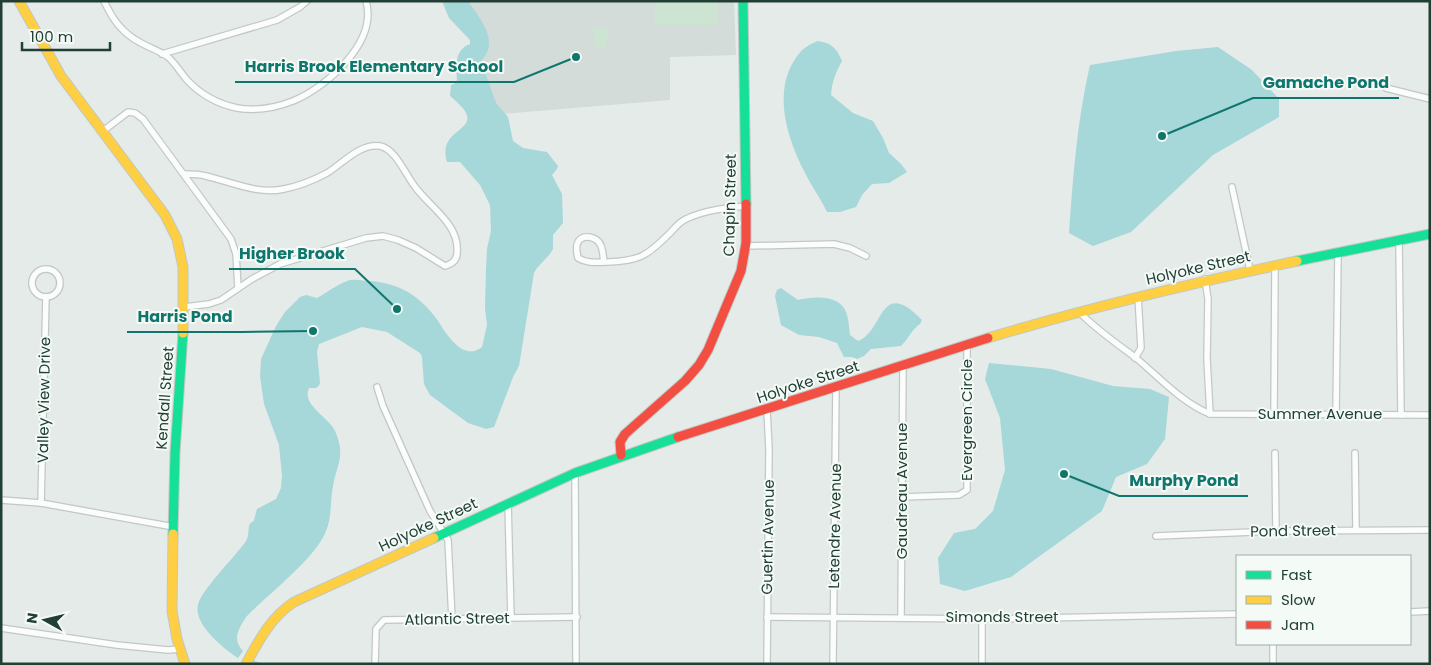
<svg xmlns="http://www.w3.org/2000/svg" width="1431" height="665" viewBox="0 0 1431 665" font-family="Poppins,sans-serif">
	<rect width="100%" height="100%" fill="#e5ebe8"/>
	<path fill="#d3dcd8" d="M462,1H734L736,55L670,57V100L503,114L490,104Z"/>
	<g fill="#cee4d3">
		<rect x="655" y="1" width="63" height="24"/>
		<path d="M593,27L608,28L606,47L596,48Z"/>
	</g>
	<g fill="#a6d7d9">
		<path d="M442,1H468C481,20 500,41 481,61L496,103L508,117L513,141L523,148L547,152L558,166L557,169L552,175L562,194L563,223L553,235V249L550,254L537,268L534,273L519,366L513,377L494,427L486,429L468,423L430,395L424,384L422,357L420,353L387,332L362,327L319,344L317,352L320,383C318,389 315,388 309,388C301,405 330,418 335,431C346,456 337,463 333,486C330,501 332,517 326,531C316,558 267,595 246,617C238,630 232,639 243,651L238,658C224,649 193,624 198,605C201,590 235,557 246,541C249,536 248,531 249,526C251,520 251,525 254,520C255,517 256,512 257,509L276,499L281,488L282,476L279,445L264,404L260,376L261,359L276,326L285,312L300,297L306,295L317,298C326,293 338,284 347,281C353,278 364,281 370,281C385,282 402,287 414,296C422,302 430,310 436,318C445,331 462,363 482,347L487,325L485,308L486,269L487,249L491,231L490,205L480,185L460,162H447C435,123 496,133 450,96L451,85L454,84L457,80C456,66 454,50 470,44V40L449,18Z"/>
		<path d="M818,41C832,43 837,49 842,61C836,72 832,81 831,95L853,113L873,121L883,138L889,153L901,164L907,172L889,183L872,184L862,195L856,207L840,212H827C820,197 810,184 803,169C788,139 775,98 791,66C798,53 804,46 818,41Z"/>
		<path d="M1218,47L1252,70L1279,99V117L1213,155L1131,232L1093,246L1069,233C1073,177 1077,121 1090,65L1176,51Z"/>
		<path d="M781,288L798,300C814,296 842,294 847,315C849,321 849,329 850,335L858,341C884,332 879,276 922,320L920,324C913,328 908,339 901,346L871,349L864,356L857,359L852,357H844L837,343L819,337L799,335L781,325L775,296L777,290Z"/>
		<path d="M989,363L1051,369L1113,386L1150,389L1169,397L1165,439L1147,464L1116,477L1102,511L1011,577L965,591L940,584L938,558L954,533L975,529L993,511L1005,470L1000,418L985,379Z"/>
	</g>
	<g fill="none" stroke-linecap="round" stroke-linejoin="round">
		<path stroke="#a6d7d9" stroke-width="2" d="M250,660L260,664"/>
		<g stroke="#c2c8c5" stroke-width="8">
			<g id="street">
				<path d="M104,1C113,20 122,33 141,43C150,48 160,51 168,57C175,63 181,73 187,80C201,95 218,104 237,108C255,111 275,108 293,101C327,87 378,42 366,1"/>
				<path d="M162,54L277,20L300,7L307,1"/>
				<path d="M1386,88L1430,99"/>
				<path d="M103,131L128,112L135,113L143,119L231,239L236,254L238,288"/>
				<path d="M1232,187L1250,270"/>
				<path d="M1399,240L1401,415"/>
				<path d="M746,246L834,244L850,248L866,256"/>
				<path d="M604,262C603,257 603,250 601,246C598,237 583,233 578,242C575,247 577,253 578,258C588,264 597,262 608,262C639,261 647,256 669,234C674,229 679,222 686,219C705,210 725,208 746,206"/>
				<circle cx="46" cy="283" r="14"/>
				<path d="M1205,279L1208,299L1207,359L1210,414"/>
				<path d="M184,307L209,304L221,300L252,279L280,264L366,238L383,236L398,240L416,248L445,266C452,264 457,260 457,253C460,225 431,208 416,188C406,176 396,149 380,146C360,143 342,164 327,173C314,180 299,186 284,189C259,195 231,182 206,176C199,174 191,174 184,174"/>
				<path d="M1079,312C1097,330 1116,343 1136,358C1160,378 1181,402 1210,414L1430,415"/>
				<path d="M1135,358L1141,348L1138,296"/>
				<path d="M377,387L383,406L430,511L448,540L452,619"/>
				<path d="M767,410L769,449L767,664"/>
				<path d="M1274,413L1275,265"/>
				<path d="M1336,415L1338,253"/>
				<path d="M1275,453L1276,531"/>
				<path d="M1355,453L1356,529"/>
				<path d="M575,473L576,664"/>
				<path d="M902,497L959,495L967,490V344"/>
				<path d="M1,500L41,503L174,527"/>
				<path d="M41,503L46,297"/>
				<path d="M508,503L511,617"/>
				<path d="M1156,536L1276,531L1430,530"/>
				<path d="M1410,612L1430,611"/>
				<path d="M767,617L990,619L1237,614"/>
				<path d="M901,617L903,365"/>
				<path d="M982,618V664"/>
				<path d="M1,628L117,645L168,650L181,649"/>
				<path d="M1273,644V664"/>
				<path d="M375,664L376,629L384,620L577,617"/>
				<path d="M833,664L836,387"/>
			</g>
		</g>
		<g stroke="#c1c8c5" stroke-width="11">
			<g id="fast">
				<path d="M743,1L746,204"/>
				<path d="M1297,261L1430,234"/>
				<path d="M173,534L175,453L183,333"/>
				<path d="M434,538L575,473L678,437"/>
			</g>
		</g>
		<g stroke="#c1c8c5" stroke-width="11">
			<g id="slow">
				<path d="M19,1L61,76L165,215L177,239L183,267V333"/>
				<path d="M988,338C1090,307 1193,283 1297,261"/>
				<path d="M173,534L172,611L177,639L185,664"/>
				<path d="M246,664C259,640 271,617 294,602L434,538"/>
			</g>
		</g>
		<g stroke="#c1c8c5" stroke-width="11">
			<g id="jam">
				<path d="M678,437L988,338"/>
				<path d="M621,455L620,442L625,434L685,381L699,365L708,350L741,271L746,243V204"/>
			</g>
		</g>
		<use href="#street" stroke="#fbfcfc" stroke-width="5.5"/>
		<use href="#fast" stroke="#16e098" stroke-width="9"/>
		<use href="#slow" stroke="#ffcf43" stroke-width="9"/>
		<use href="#jam" stroke="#f24e42" stroke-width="9"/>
	</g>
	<g text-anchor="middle" stroke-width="4" stroke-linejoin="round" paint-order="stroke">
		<g font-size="15" fill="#223f35" stroke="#f4faf6">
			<text transform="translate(730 205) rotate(-89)" y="5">Chapin Street</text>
			<text transform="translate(1198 268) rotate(-13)" y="5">Holyoke Street</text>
			<text transform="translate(808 382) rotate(-18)" y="5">Holyoke Street</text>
			<text transform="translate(165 398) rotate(-86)" y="5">Kendall Street</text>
			<text transform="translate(44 400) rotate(-89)" y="5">Valley View Drive</text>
			<text x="1320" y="419">Summer Avenue</text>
			<text transform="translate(967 420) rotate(-90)" y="5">Evergreen Circle</text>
			<text transform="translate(902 491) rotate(-90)" y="5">Gaudreau Avenue</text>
			<text transform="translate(428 525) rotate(-25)" y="5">Holyoke Street</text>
			<text transform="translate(835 526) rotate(-89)" y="5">Letendre Avenue</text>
			<text transform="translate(1293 531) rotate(-1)" y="5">Pond Street</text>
			<text transform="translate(768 537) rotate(-89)" y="5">Guertin Avenue</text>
			<text x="1002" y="622">Simonds Street</text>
			<text transform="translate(457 619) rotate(-1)" y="5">Atlantic Street</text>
		</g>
	</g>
	<path fill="none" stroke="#0f766e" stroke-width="2" d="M576 57L514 82H235M1162 136L1253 98H1399M397 309L355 269H229M313 331L242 332H127M1064 474L1119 496H1248"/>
	<g fill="#0f766e" stroke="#f4faf6" stroke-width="2">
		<circle cx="576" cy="57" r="5"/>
		<circle cx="1162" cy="136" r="5"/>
		<circle cx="397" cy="309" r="5"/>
		<circle cx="313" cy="331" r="5"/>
		<circle cx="1064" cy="474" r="5"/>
	</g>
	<g font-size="16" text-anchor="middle" font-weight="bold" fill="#0f766e" stroke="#f4faf6" stroke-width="4" stroke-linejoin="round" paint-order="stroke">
		<text x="374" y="72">Harris Brook Elementary School</text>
		<text x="1326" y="88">Gamache Pond</text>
		<text x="292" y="259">Higher Brook</text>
		<text x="185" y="322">Harris Pond</text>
		<text x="1184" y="486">Murphy Pond</text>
	</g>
	<rect width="1431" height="665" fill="none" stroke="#223f35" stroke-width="5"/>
	<rect x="1236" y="555" width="175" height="90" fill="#f4faf6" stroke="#a0afa9"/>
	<rect x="1246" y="571" width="25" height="8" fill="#16e098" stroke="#a0afa9"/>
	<text x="1281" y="580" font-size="15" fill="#223f35">Fast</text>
	<rect x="1246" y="596" width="25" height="8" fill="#ffcf43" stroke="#a0afa9"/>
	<text x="1281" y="605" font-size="15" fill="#223f35">Slow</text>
	<rect x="1246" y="621" width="25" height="8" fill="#f24e42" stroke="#a0afa9"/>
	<text x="1281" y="630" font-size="15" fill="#223f35">Jam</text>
	<g transform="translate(45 620) rotate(278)" stroke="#f4faf6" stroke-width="4" paint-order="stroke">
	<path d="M0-4L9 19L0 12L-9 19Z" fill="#223f35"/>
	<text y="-8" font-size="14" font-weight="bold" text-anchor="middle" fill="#223f35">N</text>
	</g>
	<path d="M22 42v8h88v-8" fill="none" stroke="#223f35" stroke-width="2.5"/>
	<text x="30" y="42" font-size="15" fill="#223f35" stroke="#f4faf6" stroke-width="4" paint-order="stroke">100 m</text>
</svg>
